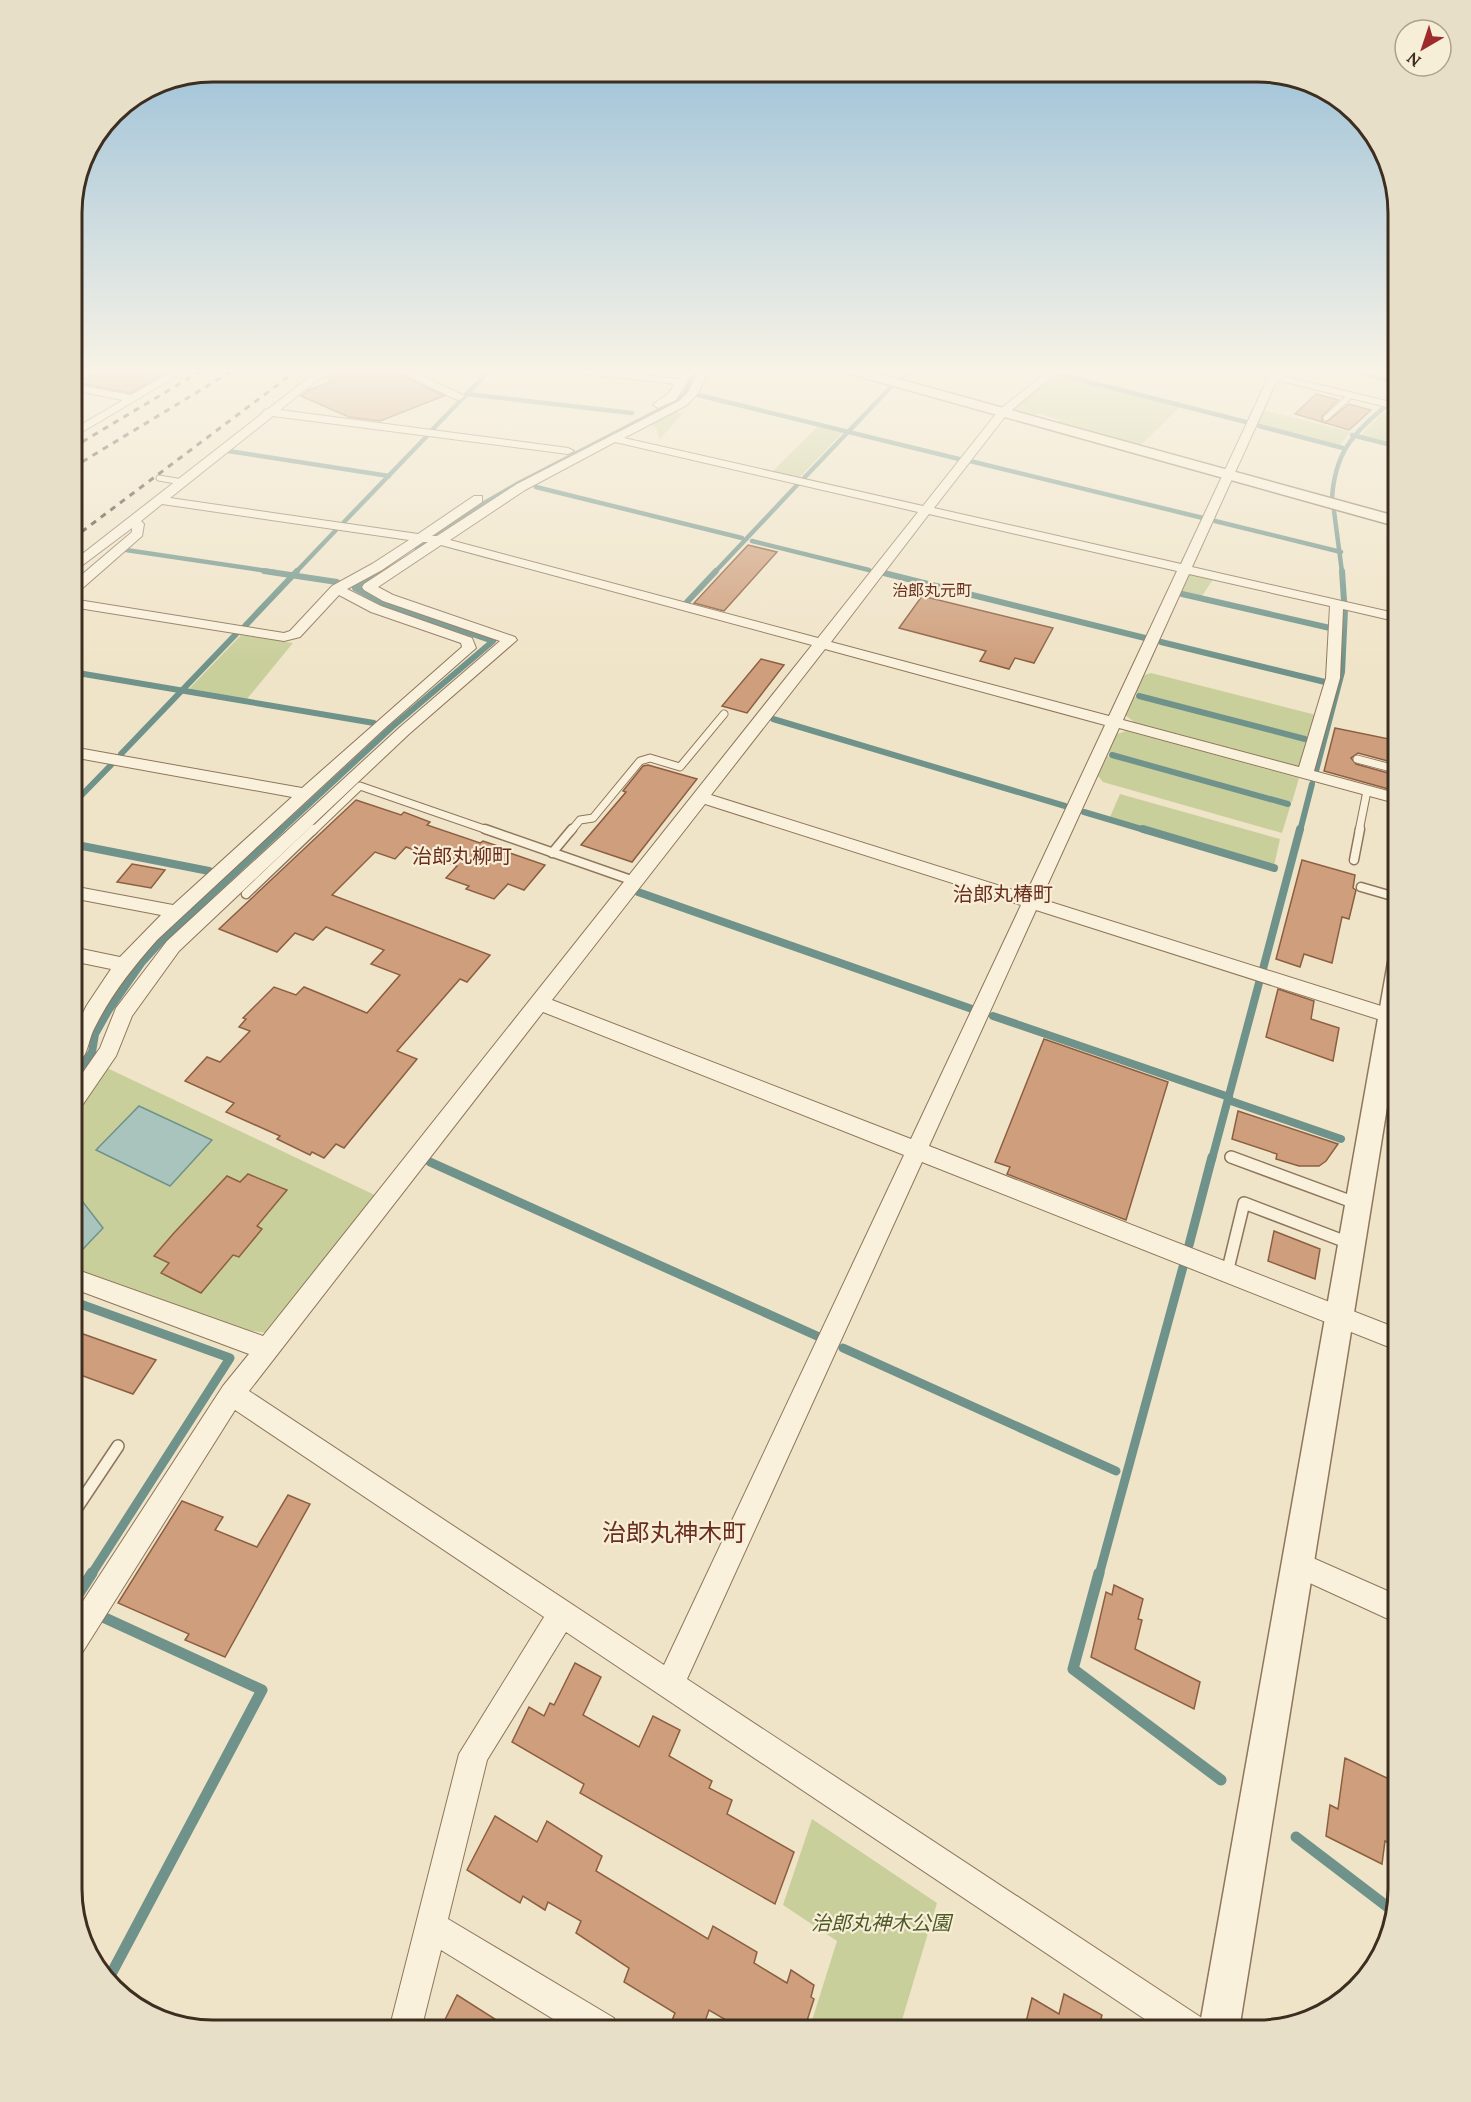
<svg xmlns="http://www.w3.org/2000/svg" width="1471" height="2102" viewBox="0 0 1471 2102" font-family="Lora,'Noto Sans JP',serif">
	<rect width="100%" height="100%" fill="#f0e4c8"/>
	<g fill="#c9cf9b">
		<path d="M1056,375L1180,407L1140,446L1057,423L1060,420L1037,413L1034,417L1017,412L1014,408Z"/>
		<path d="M1263,410L1351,432L1340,445L1257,424Z"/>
		<path d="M674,411L682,414L660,439L656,428L649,424Z"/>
		<path d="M1383,413L1399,417V445L1361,435Z"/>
		<path d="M818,426L843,432L799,478L772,472Z"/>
		<path d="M1195,574L1214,578L1202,596L1179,592L1187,575Z"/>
		<path d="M241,635L293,643L247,699L188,690Z"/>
		<path d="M1151,673L1316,715L1309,737L1134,693L1141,676Z"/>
		<path d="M1132,696L1309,741L1301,767L1134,722L1124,714Z"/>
		<path d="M1126,731L1299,778L1292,802L1108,752L1117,734Z"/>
		<path d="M1107,756L1290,807L1282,833L1103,782L1098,776Z"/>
		<path d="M1120,794L1280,839L1274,866L1110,817Z"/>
		<path d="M105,1067L379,1197L269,1333L245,1330L72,1269V1114Z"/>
		<path d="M812,1819L937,1903L899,2030H809L837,1941L783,1905Z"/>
	</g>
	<g fill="#a9c4bc" stroke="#6f938a" stroke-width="1.5">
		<path d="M139,1106L212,1140L170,1186L96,1150Z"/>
		<path d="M72,1188L103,1228L83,1249L72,1243Z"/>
	</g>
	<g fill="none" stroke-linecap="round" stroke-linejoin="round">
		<g stroke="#6f938a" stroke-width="4.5">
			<path d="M1036,368L1047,371"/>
			<path d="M1343,368L1399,383"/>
			<path d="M1058,374L1246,422"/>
			<path d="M901,379L917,368"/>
			<path d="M467,394L632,413"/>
			<path d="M698,395L959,459"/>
			<path d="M1391,402L1399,395"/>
			<path d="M1259,426L1343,448"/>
			<path d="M432,430L492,368"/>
			<path d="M1352,435L1399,447"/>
			<path d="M228,451L389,476"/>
			<path d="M970,461L1203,518"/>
			<path d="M804,478L891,387"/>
			<path d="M536,487L742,538"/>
			<path d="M1332,498C1335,453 1352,434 1386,406"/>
			<path d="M1334,511L1342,572"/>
			<path d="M1215,521L1341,552"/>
			<path d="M344,522L427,436"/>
			<path d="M752,541L869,570"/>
			<path d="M417,549L474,509L519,483L677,401L684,395L697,368"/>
			<path d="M126,550L274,572"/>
			<path d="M296,572L336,530"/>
			<path d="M382,572L389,568"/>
			<path d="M715,572L798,484"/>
		</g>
		<g stroke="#6f938a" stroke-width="6">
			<path d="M264,571L337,582"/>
			<path d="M1342,571L1344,601"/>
			<path d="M884,573L1145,638"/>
			<path d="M1182,594L1330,628"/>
			<path d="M687,602L716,571"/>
			<path d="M245,626L297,571"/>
			<path d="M1161,642L1325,682"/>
			<path d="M72,672L374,723"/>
			<path d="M1139,696L1305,739"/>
			<path d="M773,719L1065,806"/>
			<path d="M121,754L236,634"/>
			<path d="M1112,755L1288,804"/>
			<path d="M1316,771L1342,672L1345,610"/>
			<path d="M72,805L111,765"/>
			<path d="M1084,812L1148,831"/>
			<path d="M280,831L392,727L493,641L387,605L355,588L384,571"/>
			<path d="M1300,831L1312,784"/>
		</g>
		<g stroke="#6f938a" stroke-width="8">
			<path d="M1143,829L1274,868"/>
			<path d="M72,844L209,871"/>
			<path d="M638,892L972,1009"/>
			<path d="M1263,969L1300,829"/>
			<path d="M993,1016L1229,1097"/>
			<path d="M72,1080L92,1052L95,1034L108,1011L142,962L163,939L281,829"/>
			<path d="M1228,1100L1341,1139"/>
			<path d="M1212,1159L1259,983"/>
		</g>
		<g stroke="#6f938a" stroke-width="9">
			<path d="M1393,1159L1399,1161"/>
			<path d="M430,1162L817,1336"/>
			<path d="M1189,1245L1212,1157"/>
			<path d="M72,1301L230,1358L91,1575"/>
			<path d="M843,1348L1116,1471"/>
			<path d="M1099,1575L1183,1267"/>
		</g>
		<g stroke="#6f938a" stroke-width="11">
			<path d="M1099,1573L1073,1669L1221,1780"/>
			<path d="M72,1604L92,1573"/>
			<path d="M105,1618L262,1690L109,1978"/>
			<path d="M1296,1837L1393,1911"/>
		</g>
	</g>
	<g fill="#cf9f7d" stroke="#8d5f41" stroke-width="1.5">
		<path d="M104,368H174L131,393L78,383Z"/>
		<path d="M344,368H388L444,396L380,421L349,417L301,396L309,390L333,381L325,377Z"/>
		<path d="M1316,394L1338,400L1322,416V421L1325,423L1349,404L1371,410L1349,430L1295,414Z"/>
		<path d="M748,545L777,552L724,611L694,603Z"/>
		<path d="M922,596L1053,628L1034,663L1015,658L1009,669L980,661L986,651L899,628Z"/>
		<path d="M761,659L784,665L747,713L722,706Z"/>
		<path d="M1335,728L1399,741V764L1358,753L1351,758L1356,764L1399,776V792L1324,771Z"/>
		<path d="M648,765L697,779L632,862L581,845L626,792L623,791L643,766Z"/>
		<path d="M356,800L401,815L404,812L430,822L427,825L480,843L483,841L510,850L507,852L545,865L524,890L508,884L494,899L466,889L469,886L446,878L457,866L406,847L395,859L375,852L332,895L490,955L467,982L460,979L397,1051L417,1059L344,1148L336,1144L324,1158L312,1152L310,1155L277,1139L280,1136L226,1112L234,1103L185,1081L207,1057L220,1062L250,1031L239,1027L246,1019L243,1018L274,987L296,995L304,987L367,1013L400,975L371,964L384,950L326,927L313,940L295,933L277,952L219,929Z"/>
		<path d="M1302,860L1355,875L1353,888L1356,890L1349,919L1342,917L1332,963L1304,954L1300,967L1276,959Z"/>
		<path d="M132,864L165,870L151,888L117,882Z"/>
		<path d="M1278,989L1314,1001L1311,1019L1339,1028L1333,1061L1266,1037Z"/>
		<path d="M1044,1039L1168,1082L1126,1220L1007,1174L1010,1167L995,1162Z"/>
		<path d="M1238,1111L1338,1144L1326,1161L1319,1166H1299L1276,1159L1277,1154L1232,1139Z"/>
		<path d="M248,1174L287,1190L257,1226L262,1229L239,1257L233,1255L201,1293L161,1273L169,1263L154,1256L173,1234L227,1176L240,1182Z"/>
		<path d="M1274,1231L1320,1249L1315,1279L1268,1261Z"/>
		<path d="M72,1330L156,1360L133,1394L72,1372Z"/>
		<path d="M288,1495L310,1504L225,1657L185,1640L189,1634L118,1603L182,1501L223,1517L215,1530L257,1547Z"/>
		<path d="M1114,1585L1143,1599L1138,1619L1142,1620L1135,1649L1200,1682L1194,1709L1091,1657L1106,1592L1112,1595Z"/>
		<path d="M575,1663L601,1677L583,1715L639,1747L653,1716L680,1730L669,1756L712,1781L709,1788L732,1800L727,1814L794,1852L775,1904L580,1793L584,1784L512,1742L529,1707L544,1716L550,1703L554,1705Z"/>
		<path d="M1345,1758L1391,1780L1390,1790L1399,1795V1828L1391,1823L1389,1843L1385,1841L1382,1864L1326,1836L1330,1805L1338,1809Z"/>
		<path d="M495,1816L537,1842L547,1821L602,1856L596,1871L708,1939L713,1926L757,1952L754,1963L787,1983L791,1970L814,1985L811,1997L814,1999L804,2030H743L709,2010L702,2030H668L675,2013L624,1982L629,1968L576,1933L581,1921L548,1902L545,1910L523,1896L520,1903L467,1870Z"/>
		<path d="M1064,1994L1102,2015L1098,2030H1024L1032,1998L1059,2014Z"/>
		<path d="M457,1995L512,2030H440Z"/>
	</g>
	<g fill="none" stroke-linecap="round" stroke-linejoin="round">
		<g stroke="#8d765c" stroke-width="7">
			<g id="service-far3">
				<path d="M1326,418L1351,395"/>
				<path d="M159,478L182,482"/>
			</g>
		</g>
		<g stroke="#8d765c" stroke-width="9">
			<g id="service-far2">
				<path d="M1357,759L1399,770"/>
				<path d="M313,831L360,786L490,831"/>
				<path d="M571,831L580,820L593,818L640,761L650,758L680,767L724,714"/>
				<path d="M1359,831L1367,791"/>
			</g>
		</g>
		<g stroke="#8d765c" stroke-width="11">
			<g id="service-far1">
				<path d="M485,829L634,881"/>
				<path d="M552,853L572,829"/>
				<path d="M1354,860L1360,829"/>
				<path d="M1361,887L1399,898"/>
				<path d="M246,894L314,829"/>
				<path d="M1230,1157L1235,1159"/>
			</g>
		</g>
		<g stroke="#8d765c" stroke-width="14">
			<g id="service">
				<path d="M1231,1157L1358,1204"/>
				<path d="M1227,1273L1244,1203L1349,1243"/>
				<path d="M72,1515L118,1446"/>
			</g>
		</g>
		<g stroke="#8d765c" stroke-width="2">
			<g id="minor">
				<path d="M178,368H190L72,438V430L123,400L72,390V384L131,395Z"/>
				<path d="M321,368H332L280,410L568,448L574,451L568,454L273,416L170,498L418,534L474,496H482V502L432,536H437L517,484L679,401L688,392L700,368H710L698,393L687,405L624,438L923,506L999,410L1052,368H1063L1007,414L934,508L1181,564L1268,378L1235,370L1234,368H1251L1272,373L1282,368H1294L1283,376L1399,404V410L1277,380L1192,567L1399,614V622L1343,609L1340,678L1314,771L1399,794V804L1119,728L1041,899L1397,1011L1399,1015L1397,1021L1390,1023L1036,910L929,1146L1399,1329V1351L922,1162L687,1679L1202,2018L1206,2030H1161L566,1632L487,1760L448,1919L614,2018L618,2030H571L441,1950L421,2030H389L459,1754L544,1617L235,1410L82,1653L72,1657V1618L223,1386L249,1354L72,1288V1268L263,1336L812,645L441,545L378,587L393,595L515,637L517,640L409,734L179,951L132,1016L116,1056L79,1110L72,1112V1088L100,1048L116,1008L167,941L399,728L500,641L383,601L364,590L362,587L364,584L428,542H423L382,570L347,589L381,606L472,638L476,648L385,728L157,940C133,967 111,995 95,1027C87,1041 89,1060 72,1066V1034L87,1005L111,969L72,961V947L120,957L161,915L72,898V886L173,905L292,797L72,757V747L302,788L462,647L461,643L371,612L339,595L300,637L284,641L72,607V599L284,633L290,631L332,586L372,564L409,540L162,504L141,521L144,524L142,536L77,593L72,594V583L132,532V528L72,573V562L263,413L264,410L268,409ZM615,442L918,512L818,638L450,540L525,490ZM929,514L1177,571L1109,716L831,642ZM1189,574L1330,606L1326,678L1299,767L1123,720ZM825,649L1105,725L1026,894L711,795ZM705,804L1021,905L911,1139L552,1000ZM543,1012L904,1155L664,1665L249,1391Z"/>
				<path d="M551,368H582L679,379L686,368H696L676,400L658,408L653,405C663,395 666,399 675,384L556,371Z"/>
				<path d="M407,369L463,395L464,397L459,400L455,399L403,374V370Z"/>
				<path d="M1297,1551L1399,1596V1624L1288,1573L1284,1564L1288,1555Z"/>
			</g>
		</g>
		<g stroke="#8d765c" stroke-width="3">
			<g id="tertiary">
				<path d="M838,368H858L1399,517V527L840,371Z"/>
				<path d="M1399,954V1032L1239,2030H1199L1388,962L1391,956Z"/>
			</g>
		</g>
		<use href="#service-far3" stroke="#faf1dc" stroke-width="5"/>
		<use href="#service-far2" stroke="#faf1dc" stroke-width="7"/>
		<use href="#service-far1" stroke="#faf1dc" stroke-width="8"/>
		<use href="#service" stroke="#faf1dc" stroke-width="11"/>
		<use href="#minor" fill="#faf1dc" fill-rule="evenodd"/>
		<use href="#tertiary" fill="#faf1dc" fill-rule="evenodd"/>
		<g stroke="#3d2e20" stroke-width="3" stroke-dasharray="6 6" stroke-linecap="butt">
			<path d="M72,448L206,368"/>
			<path d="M72,468L237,368"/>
			<path d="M72,539L300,368"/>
		</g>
	</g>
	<linearGradient id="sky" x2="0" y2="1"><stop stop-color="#8fbad6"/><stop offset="0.56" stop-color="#f8f3e6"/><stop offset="1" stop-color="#f8f3e6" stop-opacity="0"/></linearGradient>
	<rect width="1471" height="662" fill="url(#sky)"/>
	<g text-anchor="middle" stroke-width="4.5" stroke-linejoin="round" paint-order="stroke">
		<g font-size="16" fill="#6b2e1e" stroke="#f7eed8">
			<text x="932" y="596">治郎丸元町</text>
		</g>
		<g font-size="20" fill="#6b2e1e" stroke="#f7eed8">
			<text x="462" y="863">治郎丸柳町</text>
			<text x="1003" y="901">治郎丸椿町</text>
		</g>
		<g font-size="20" font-style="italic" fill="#4d5a26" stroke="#f7eed8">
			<text x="881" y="1930">治郎丸神木公園</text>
		</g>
		<g font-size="24" fill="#6b2e1e" stroke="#f7eed8">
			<text x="674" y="1541">治郎丸神木町</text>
		</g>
	</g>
	<path d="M0 0H1471V2102H0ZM213 82H1257A131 131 0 0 1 1388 213V1889A131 131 0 0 1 1257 2020H213A131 131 0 0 1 82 1889V213A131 131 0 0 1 213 82Z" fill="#e8dfc9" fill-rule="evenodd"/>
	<path fill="none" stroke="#3d2e20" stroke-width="3" d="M213 82H1257A131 131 0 0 1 1388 213V1889A131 131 0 0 1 1257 2020H213A131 131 0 0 1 82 1889V213A131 131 0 0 1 213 82Z"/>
	<g transform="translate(1423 48) rotate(219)"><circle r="28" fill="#f7eed8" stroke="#ada18e" stroke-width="1.5"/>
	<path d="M0-4.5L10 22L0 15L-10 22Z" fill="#9e2a2b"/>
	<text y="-9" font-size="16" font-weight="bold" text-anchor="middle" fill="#3d2e20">N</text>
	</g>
</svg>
